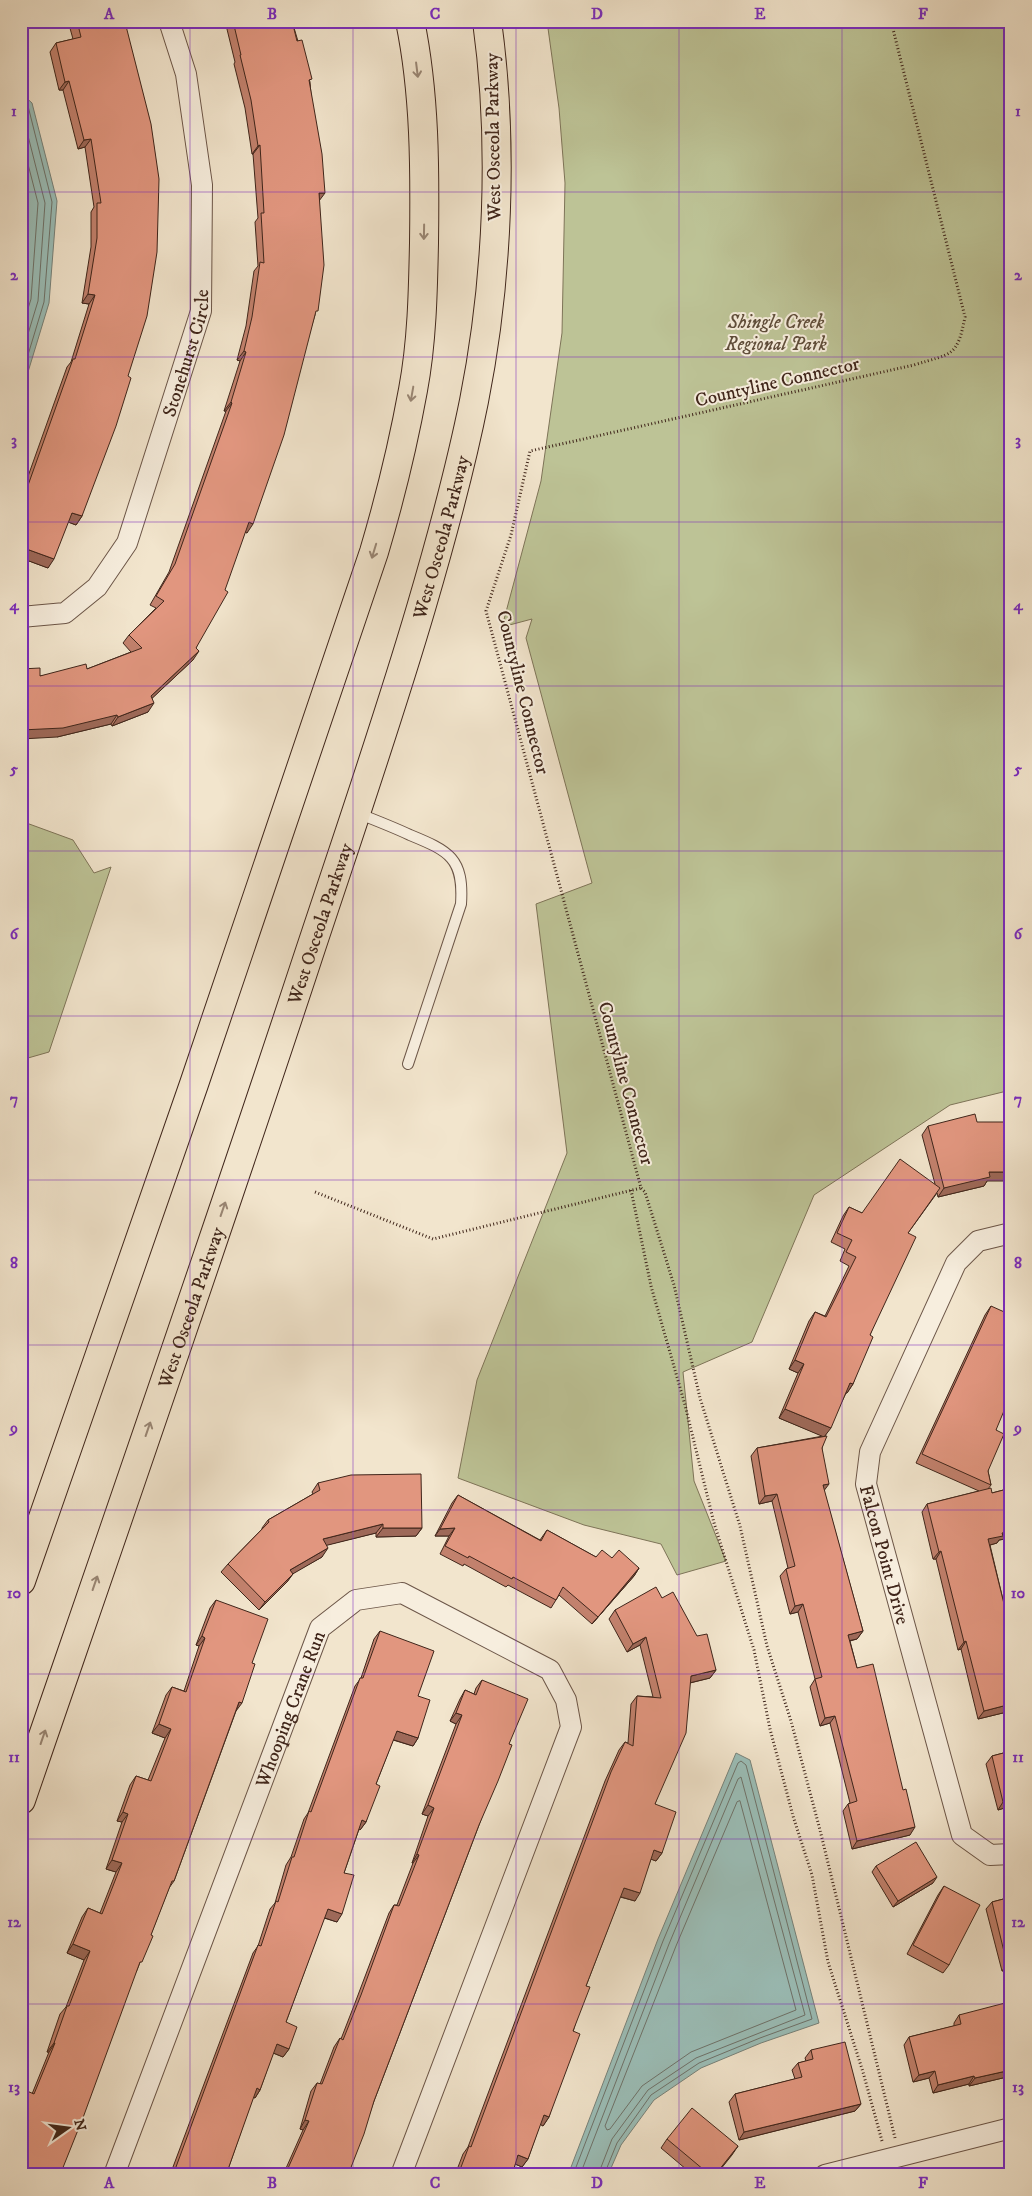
<svg xmlns="http://www.w3.org/2000/svg" width="1032" height="2196" viewBox="0 0 1032 2196" font-family="'IM FELL DW Pica',serif">
	<rect width="100%" height="100%" fill="#f2e5cd"/>
	<filter id="stains"><feTurbulence type="fractalNoise" baseFrequency=".004" numOctaves="4"/><feColorMatrix values="0 0 0 0 .2 0 0 0 0 .09 0 0 0 0 .02 0 0 0 .5 -.17"/></filter>
	<radialGradient id="worn" r=".72"><stop offset=".6" stop-color="#630" stop-opacity="0"/><stop offset="1" stop-color="#630" stop-opacity=".3"/></radialGradient>
	<g fill="#bdc396" stroke="#7e7458">
		<path d="M547,21H1011V1090L950,1105L814,1195L752,1342L683,1372L694,1481L726,1561L677,1575L661,1544L584,1525L458,1478L477,1380L567,1153L536,904L592,883L526,638L532,619L502,627L541,481L562,333L565,183L559,108Z"/>
		<path d="M21,821L73,840L94,873L111,867L49,1052L21,1060Z"/>
	</g>
	<g fill="#9bbfb9" stroke="#77827a">
		<path d="M21,93L32,103L57,201L49,303L21,395Z"/>
		<path d="M736,1753L750,1760L819,2023L761,2043L701,2068L654,2100L621,2145L608,2175H568L658,1939Z"/>
	</g>
	<g fill="none" stroke-linecap="round" stroke-linejoin="round">
		<g stroke="#6e726a" stroke-width="1">
			<path d="M21,100L28,106L52,202L44,302L21,378"/>
			<path d="M21,108L45,203L38,301L21,357"/>
			<path d="M21,137L38,203L31,299L21,331"/>
			<path d="M740,1801L796,2010L691,2052L642,2086L610,2129L607,2130L605,2126L676,1946L737,1802Z"/>
			<path d="M573,2175L663,1941L738,1763L741,1761L746,1765L812,2019L760,2038L699,2063L651,2095L617,2143L604,2175"/>
			<path d="M580,2175L669,1944L738,1779L741,1777L805,2015L696,2058L648,2090L612,2139L598,2175"/>
		</g>
		<g stroke="#6c5648" stroke-width="12">
			<path id="service" d="M357,813C375,820 393,827 410,835C449,851 464,858 461,904L408,1064"/>
		</g>
		<g stroke="#6c5648" stroke-width="22">
			<g id="minor">
				<path id="s1" d="M21,617L65,613L97,587L127,543L201,311L202,185L186,74L169,21"/>
				<path id="s2" d="M1011,1233L978,1241L956,1263L870,1452L866,1484L962,1835L990,1855L1011,1854"/>
				<path id="s3" d="M114,2175L320,1628L356,1600L402,1593L550,1670L566,1700L571,1727L401,2175"/>
				<path d="M825,2175L1011,2128"/>
			</g>
		</g>
		<g stroke="#40261b" stroke-width="30">
			<g id="primary">
				<path d="M21,1581L194,1084L374,552C390,498 403,445 413,390C422,342 423,292 424,243C425,170 425,94 410,21"/>
				<path id="s4" d="M21,1800C117,1521 214,1242 306,963C345,845 386,727 421,608C441,540 460,471 474,401C498,280 504,144 487,21"/>
			</g>
		</g>
		<g stroke="#40261b" stroke-width="3" stroke-dasharray="1 2.5" stroke-linecap="butt">
			<path d="M891,21L965,317C957,358 952,353 914,365L530,451L511,535L486,611L641,1188L645,1192L674,1285L700,1398L740,1526L767,1646L791,1721L820,1830L895,2138"/>
			<path d="M631,1190L651,1286L685,1405L714,1523L754,1650L770,1729L793,1816L812,1875L828,1962L863,2072L882,2141"/>
			<path d="M315,1192L433,1239L641,1188"/>
		</g>
		<use href="#service" stroke="#f7eede" stroke-width="10"/>
		<use href="#minor" stroke="#f7eede" stroke-width="20"/>
		<use href="#primary" stroke="#f2e5cd" stroke-width="28"/>
	</g>
	<g fill="#c2816d" stroke="#40261b">
		<path d="M68,21H117L82,516L76,525L68,522L48,568L21,558V496L67,367L71,362L89,304L82,303L91,247V212L94,207L85,147L78,149L63,90H59L50,52L56,43L73,39Z"/>
		<path d="M225,21H292L310,82L319,200L315,315L247,533L245,532L196,648L193,660L152,698L148,712L112,726L111,724L57,737L40,676L87,669L131,652L123,643L129,635L156,608L150,605L169,572L226,411H224L240,361L237,360L246,326L254,271L258,266L255,222L258,218L253,154H252L245,108L234,64L235,62Z"/>
		<path d="M928,1126L987,1181L984,1186L938,1197L937,1193L908,1233L870,1335L853,1384L847,1393H846L825,1436L822,1448L824,1491L863,1631L857,1639L850,1641L857,1668L910,1835L852,1849L843,1811L848,1804L850,1803L830,1723L820,1726L810,1687L815,1679L798,1612L790,1614L780,1576L786,1569L788,1568L772,1501L759,1504L751,1456L757,1448L823,1436L779,1418L798,1373L789,1369L809,1321L815,1312L825,1316L849,1266L840,1261L845,1249L831,1242L843,1216L849,1207L862,1213L935,1184L922,1135Z"/>
		<path d="M991,1306L996,1430L988,1471L991,1485L988,1489L992,1493L1011,1488V1538L999,1540L997,1543L990,1545L1005,1608L1011,1607V1711L978,1719L961,1649L958,1650L936,1559H933L922,1512L927,1504L979,1491L916,1463L985,1315Z"/>
		<path d="M318,1483L422,1528L416,1536L376,1537V1533L326,1545L322,1557L293,1573L287,1582L259,1610L221,1572L228,1564L262,1529V1528L268,1520L313,1494L312,1492Z"/>
		<path d="M458,1495L540,1540L547,1530L596,1557L612,1558L639,1568L634,1576L592,1624L559,1595L551,1608L508,1585L506,1587L464,1564L463,1566L440,1554L449,1536H435L452,1503Z"/>
		<path d="M662,1598L716,1670L710,1678L690,1683L655,1804L662,1853L656,1861L651,1859L635,1901L620,1897L586,1986L549,2117L543,2126L540,2124L528,2159L522,2167L515,2164L512,2175H455L463,2154L468,2147L605,1781L619,1750L625,1742L628,1743L631,1704L637,1696L653,1697L640,1645L627,1652L609,1619L615,1610Z"/>
		<path d="M216,1600L252,1663L236,1711L174,1881L169,1888L137,1970L21,2175V2099L27,2091L32,2094L49,2052H47L60,2014L66,2007L84,1960L67,1953L82,1917L88,1908L100,1913L116,1872L106,1869L122,1822L117,1821L130,1785L136,1776L148,1780L165,1738L152,1733L166,1695L172,1687L184,1691L199,1646L196,1645L210,1608Z"/>
		<path d="M380,1631L418,1696V1738L413,1746L393,1740L376,1784L366,1822L360,1830L359,1829L344,1873L337,1922L324,1918L286,2022L289,2049L283,2057L273,2053L260,2090L255,2098L253,2097L226,2175H170L253,1953L258,1946L270,1909L275,1903L286,1865L291,1857L304,1819L308,1813L355,1686L361,1678L374,1639Z"/>
		<path d="M482,1680L509,1744L479,1825L374,2101L348,2175H283L303,2130L300,2129L311,2091L317,2083L320,2084L334,2047L340,2038L341,2039L355,2003L389,1913L394,1905H397L413,1863H412L428,1816L422,1814L456,1724L450,1721L460,1699L465,1690L474,1694L476,1688Z"/>
		<path d="M1011,1751V1806L998,1810L986,1764L992,1756Z"/>
		<path d="M876,1866L933,1883L893,1907L872,1872Z"/>
		<path d="M944,1886L949,1965L943,1973L907,1954L938,1895Z"/>
		<path d="M1011,1897V1969L1002,1971L986,1909L992,1902Z"/>
		<path d="M959,2015L1011,2016V2076L969,2086V2084L933,2093L929,2078L913,2082L904,2045L909,2037L954,2026V2023Z"/>
		<path d="M811,2050L861,2104L855,2111L739,2140L729,2102L735,2094L795,2079L792,2070L798,2063L806,2061L805,2058Z"/>
		<path d="M667,2139L738,2146L716,2175H693L661,2148Z"/>
	</g>
	<g fill="#9e6959" stroke="#40261b">
		<path d="M21,21H31L21,24Z"/>
		<path d="M69,81L63,90H59L65,82Z"/>
		<path d="M91,139L85,147L78,149L84,140Z"/>
		<path d="M260,145L253,154H252L258,146Z"/>
		<path d="M319,193H325L319,201Z"/>
		<path d="M88,294L95,295L89,304L82,303Z"/>
		<path d="M244,351L246,352L240,361L237,360Z"/>
		<path d="M231,402L232,403L226,411H224Z"/>
		<path d="M72,513L82,516L76,525L66,521Z"/>
		<path d="M249,522L253,524L247,533L243,531Z"/>
		<path d="M21,547L54,559L48,568L21,558Z"/>
		<path d="M199,651L193,660L145,705L151,696Z"/>
		<path d="M154,703L148,712L112,726L118,717Z"/>
		<path d="M117,715L111,724L57,737L21,739V730Z"/>
		<path d="M989,1172H1011V1181H987L984,1186L938,1197L944,1188Z"/>
		<path d="M795,1360L804,1364L798,1373L789,1369Z"/>
		<path d="M850,1383L853,1384L847,1393L843,1392Z"/>
		<path d="M785,1409L831,1428L824,1437L779,1418Z"/>
		<path d="M829,1484L823,1492V1485Z"/>
		<path d="M777,1494L772,1501L759,1504L765,1496Z"/>
		<path d="M383,1524L376,1533L316,1548L323,1539Z"/>
		<path d="M383,1528H422L416,1536L376,1537Z"/>
		<path d="M455,1528L449,1536H435L440,1529Z"/>
		<path d="M1011,1531V1538L999,1540L997,1543L983,1547L988,1539L1002,1533Z"/>
		<path d="M328,1548L322,1557L284,1579L290,1570Z"/>
		<path d="M941,1551L936,1559H933L939,1552Z"/>
		<path d="M639,1568L634,1576L592,1624L598,1617Z"/>
		<path d="M293,1574L287,1582L259,1610L265,1602Z"/>
		<path d="M803,1604L798,1612L790,1614L795,1606Z"/>
		<path d="M863,1631L857,1639L843,1642L848,1635Z"/>
		<path d="M202,1636L205,1638L199,1646L196,1645Z"/>
		<path d="M646,1637L640,1645L627,1652L633,1644Z"/>
		<path d="M966,1641L961,1649L958,1650L964,1642Z"/>
		<path d="M716,1670L710,1678L685,1684L691,1676Z"/>
		<path d="M239,1702L242,1703L236,1711Z"/>
		<path d="M1011,1704V1711L978,1719L984,1711Z"/>
		<path d="M456,1713L462,1715L456,1724L450,1721Z"/>
		<path d="M835,1716L830,1723L820,1726L825,1718Z"/>
		<path d="M159,1724L171,1729L165,1738L152,1733Z"/>
		<path d="M397,1731L418,1738L413,1746L391,1739Z"/>
		<path d="M1011,1800V1806L998,1810L1003,1802Z"/>
		<path d="M428,1805L434,1808L428,1816L422,1814Z"/>
		<path d="M123,1812L128,1814L122,1822L117,1821Z"/>
		<path d="M362,1820L366,1822L360,1830L356,1828Z"/>
		<path d="M915,1827L910,1835L852,1849L857,1841Z"/>
		<path d="M654,1850L662,1853L656,1861L648,1858Z"/>
		<path d="M417,1854L419,1855L413,1863H412Z"/>
		<path d="M112,1860L122,1863L116,1872L106,1869Z"/>
		<path d="M937,1877L933,1883L893,1907L898,1901Z"/>
		<path d="M624,1888L640,1893L635,1901L618,1896Z"/>
		<path d="M328,1909L342,1914L337,1922L322,1917Z"/>
		<path d="M73,1944L90,1951L84,1960L67,1953Z"/>
		<path d="M1011,1963V1969L1002,1971L1007,1964Z"/>
		<path d="M54,2043H55L49,2052H47Z"/>
		<path d="M277,2044L289,2049L283,2057L271,2052Z"/>
		<path d="M1011,2070V2076L969,2086L975,2078Z"/>
		<path d="M935,2071L929,2078L913,2082L919,2075Z"/>
		<path d="M974,2076L969,2084L933,2093L938,2085Z"/>
		<path d="M257,2088L260,2090L255,2098L251,2096Z"/>
		<path d="M861,2104L855,2111L739,2140L744,2132Z"/>
		<path d="M544,2115L549,2117L543,2126L538,2123Z"/>
		<path d="M305,2120L309,2121L303,2130L300,2129Z"/>
		<path d="M738,2146L732,2155L716,2175H715Z"/>
		<path d="M518,2155L528,2159L522,2167L513,2163Z"/>
	</g>
	<g fill="#e1967f" stroke="#40261b">
		<path d="M77,21H117L118,27L126,26L151,124L159,179L157,252L147,316L128,376L131,378L116,426L82,516L72,513L54,559L21,547V505L73,359H75L95,295L88,294L97,238V203H101L91,139L84,140L69,81L65,82L56,43L81,37Z"/>
		<path d="M233,21H292L297,41L302,40L312,79L309,80L322,154L325,193H319L324,265L318,311H316L284,435L253,524L249,522L225,590L228,592L196,648L199,651L151,696L154,703L118,717L117,715L63,728L21,730V669L40,668V676L86,664L87,669L142,648L129,635L164,601L156,596L175,564L232,403L231,402L246,352L244,351L252,317L260,262L264,263L261,213H264L260,145L258,146L251,100L240,55H241Z"/>
		<path d="M975,1114L977,1122H1011V1172H989L990,1177L944,1188L928,1126Z"/>
		<path d="M900,1159L940,1188L908,1233L916,1237L870,1335L873,1337L853,1384L850,1383L831,1428L785,1409L804,1364L795,1360L815,1312L826,1317L856,1257L846,1252L852,1240L837,1233L849,1207L862,1213Z"/>
		<path d="M991,1306L1011,1315V1394L996,1430L1004,1434L988,1471L991,1485L922,1454Z"/>
		<path d="M827,1436L822,1448L829,1484L823,1485L863,1631L848,1635L857,1668L873,1664L903,1790L906,1789L915,1827L857,1841L848,1804L857,1801L835,1716L825,1718L815,1679L822,1677L803,1604L795,1606L786,1569L795,1566L777,1494L765,1496L757,1448Z"/>
		<path d="M421,1474L422,1528H383V1524L323,1539L328,1548L290,1570L293,1574L265,1602L228,1564L269,1522L268,1520L320,1490L318,1483L351,1475Z"/>
		<path d="M991,1488L992,1493L1011,1488V1531L1002,1533L1003,1536L988,1539L1005,1608L1011,1607V1704L984,1711L966,1641L964,1642L941,1551L939,1552L927,1504Z"/>
		<path d="M458,1495L541,1541L547,1530L596,1557L602,1550L612,1558L619,1550L639,1568L598,1617L563,1587L556,1600L513,1577L512,1579L469,1556L468,1558L445,1546L455,1528L440,1529Z"/>
		<path d="M656,1587L662,1598L673,1592L697,1636L707,1634L716,1670L691,1676L686,1733L655,1804L676,1812L662,1853L654,1850L640,1893L624,1888L586,1986L590,1987L573,2031L580,2034L549,2117L544,2115L528,2159L518,2155L512,2175H458L469,2146L471,2147L611,1772L625,1742L633,1746L637,1696L661,1698L646,1637L633,1644L615,1610Z"/>
		<path d="M216,1600L268,1619L252,1663L255,1664L242,1703L239,1702L174,1881H172L151,1935L153,1936L142,1962H140L84,2115L60,2175H21V2105L27,2091L34,2094L55,2043H54L67,2006H69L90,1951L73,1944L88,1908L102,1914L122,1863L112,1860L128,1814L123,1812L136,1776L151,1781L171,1729L159,1724L172,1687L186,1692L205,1638L202,1636Z"/>
		<path d="M380,1631L434,1651L418,1696L430,1700L418,1738L397,1731L376,1784L380,1786L366,1822L362,1820L344,1873L354,1875L342,1914L328,1909L286,2022L297,2027L289,2049L277,2044L260,2090L257,2088L226,2175H173L258,1945L261,1946L276,1901L278,1902L292,1857H294L309,1811L311,1812L360,1678H363Z"/>
		<path d="M482,1680L528,1699L509,1744L512,1745L498,1781L479,1825L374,2101L364,2134L348,2175H285L309,2121L305,2120L317,2083L322,2084L340,2038L343,2040L361,1995L394,1905L399,1906L419,1855L417,1854L434,1808L428,1805L462,1715L456,1713L465,1690L476,1695Z"/>
		<path d="M1011,1751V1800L1003,1802L992,1756Z"/>
		<path d="M916,1842L937,1877L898,1901L876,1866Z"/>
		<path d="M944,1886L980,1905L949,1965L913,1945Z"/>
		<path d="M1011,1897V1963L1007,1964L992,1902Z"/>
		<path d="M1005,2003L1008,2016H1011V2070L975,2078L974,2076L938,2085L935,2071L919,2075L909,2037L961,2024L959,2015Z"/>
		<path d="M845,2042L861,2104L744,2132L735,2094L802,2077L798,2063L813,2059L811,2050Z"/>
		<path d="M692,2108L738,2146L715,2175H710L667,2139Z"/>
		<path d="M642,2171L655,2175H641Z"/>
	</g>
	<defs><path id="oneway-shaft" d="M-6 0H5M1.5-3L5.5 0L1.5 3" fill="none" stroke-width="1.6" stroke-linecap="round" stroke-linejoin="round" transform="scale(1.25)"/></defs>
	<g stroke="#998674">
		<use href="#oneway-shaft" transform="translate(417 70) rotate(83)"/>
		<use href="#oneway-shaft" transform="translate(424 232) rotate(91)"/>
		<use href="#oneway-shaft" transform="translate(412 394) rotate(100)"/>
		<use href="#oneway-shaft" transform="translate(374 551) rotate(107)"/>
		<use href="#oneway-shaft" transform="translate(223 1209) rotate(-71)"/>
		<use href="#oneway-shaft" transform="translate(148 1429) rotate(-71)"/>
		<use href="#oneway-shaft" transform="translate(95 1583) rotate(-71)"/>
		<use href="#oneway-shaft" transform="translate(43 1737) rotate(-71)"/>
	</g>
	<path fill="none" stroke="#7b2cbf" stroke-width="1" stroke-opacity="0.55" d="M190,21V2175M353,21V2175M516,21V2175M679,21V2175M842,21V2175M21,192H1011M21,357H1011M21,522H1011M21,686H1011M21,851H1011M21,1016H1011M21,1180H1011M21,1345H1011M21,1510H1011M21,1674H1011M21,1839H1011M21,2004H1011"/>
	<g text-anchor="middle" stroke-width="4" stroke-linejoin="round" paint-order="stroke">
		<g font-size="19" fill="#40261b" stroke="#f7eede">
			<text transform="translate(492 137) rotate(-91)" y="7">West Osceola Parkway</text>
			<text dy="7" stroke="none"><textPath href="#s1" startOffset="338">Stonehurst Circle</textPath></text>
			<text transform="translate(777 381) rotate(-13)" y="7">Countyline Connector</text>
			<text dy="7" stroke="none"><textPath href="#s4" startOffset="1331">West Osceola Parkway</textPath></text>
			<text transform="translate(524 692) rotate(76)" y="7">Countyline Connector</text>
			<text dy="7" stroke="none"><textPath href="#s4" startOffset="926">West Osceola Parkway</textPath></text>
			<text transform="translate(627 1083) rotate(75)" y="7">Countyline Connector</text>
			<text dy="7" stroke="none"><textPath href="#s4" startOffset="521">West Osceola Parkway</textPath></text>
			<text dy="7" stroke="none"><textPath href="#s2" startOffset="378">Falcon Point Drive</textPath></text>
			<text dy="7" stroke="none"><textPath href="#s3" startOffset="498">Whooping Crane Run</textPath></text>
		</g>
		<g font-size="19" font-style="italic" fill="#5f4d3a" stroke="#f7eede">
			<text x="776" y="328">Shingle Creek<tspan x="776" dy="22">Regional Park</tspan></text>
		</g>
	</g>
	<rect width="1032" height="2196" fill="none" stroke="#f2e5cd" stroke-width="55"/>
	<g transform="translate(68 2128) rotate(76)" stroke="#f7eede" stroke-width="4" paint-order="stroke">
	<path d="M0-4L9 19L0 12L-9 19Z" fill="#40261b"/>
	<text y="-8" font-size="14" font-weight="bold" text-anchor="middle" fill="#40261b">N</text>
	</g>
	<rect x="28" y="28" width="976" height="2140" fill="none" stroke="#7b2cbf" stroke-width="2"/>
	<g font-size="16" text-anchor="middle" font-weight="bold" fill="#7b2cbf">
		<text x="109" y="19">A</text>
		<text x="272" y="19">B</text>
		<text x="435" y="19">C</text>
		<text x="597" y="19">D</text>
		<text x="760" y="19">E</text>
		<text x="923" y="19">F</text>
		<text x="14" y="116">1</text>
		<text x="1018" y="116">1</text>
		<text x="14" y="280">2</text>
		<text x="1018" y="280">2</text>
		<text x="14" y="445">3</text>
		<text x="1018" y="445">3</text>
		<text x="14" y="610">4</text>
		<text x="1018" y="610">4</text>
		<text x="14" y="774">5</text>
		<text x="1018" y="774">5</text>
		<text x="14" y="939">6</text>
		<text x="1018" y="939">6</text>
		<text x="14" y="1104">7</text>
		<text x="1018" y="1104">7</text>
		<text x="14" y="1268">8</text>
		<text x="1018" y="1268">8</text>
		<text x="14" y="1433">9</text>
		<text x="1018" y="1433">9</text>
		<text x="14" y="1598">10</text>
		<text x="1018" y="1598">10</text>
		<text x="14" y="1762">11</text>
		<text x="1018" y="1762">11</text>
		<text x="14" y="1927">12</text>
		<text x="1018" y="1927">12</text>
		<text x="14" y="2092">13</text>
		<text x="1018" y="2092">13</text>
		<text x="109" y="2188">A</text>
		<text x="272" y="2188">B</text>
		<text x="435" y="2188">C</text>
		<text x="597" y="2188">D</text>
		<text x="760" y="2188">E</text>
		<text x="923" y="2188">F</text>
	</g>
	<rect width="100%" height="100%" filter="url(#stains)"/>
	<rect width="100%" height="100%" fill="url(#worn)"/>
</svg>
